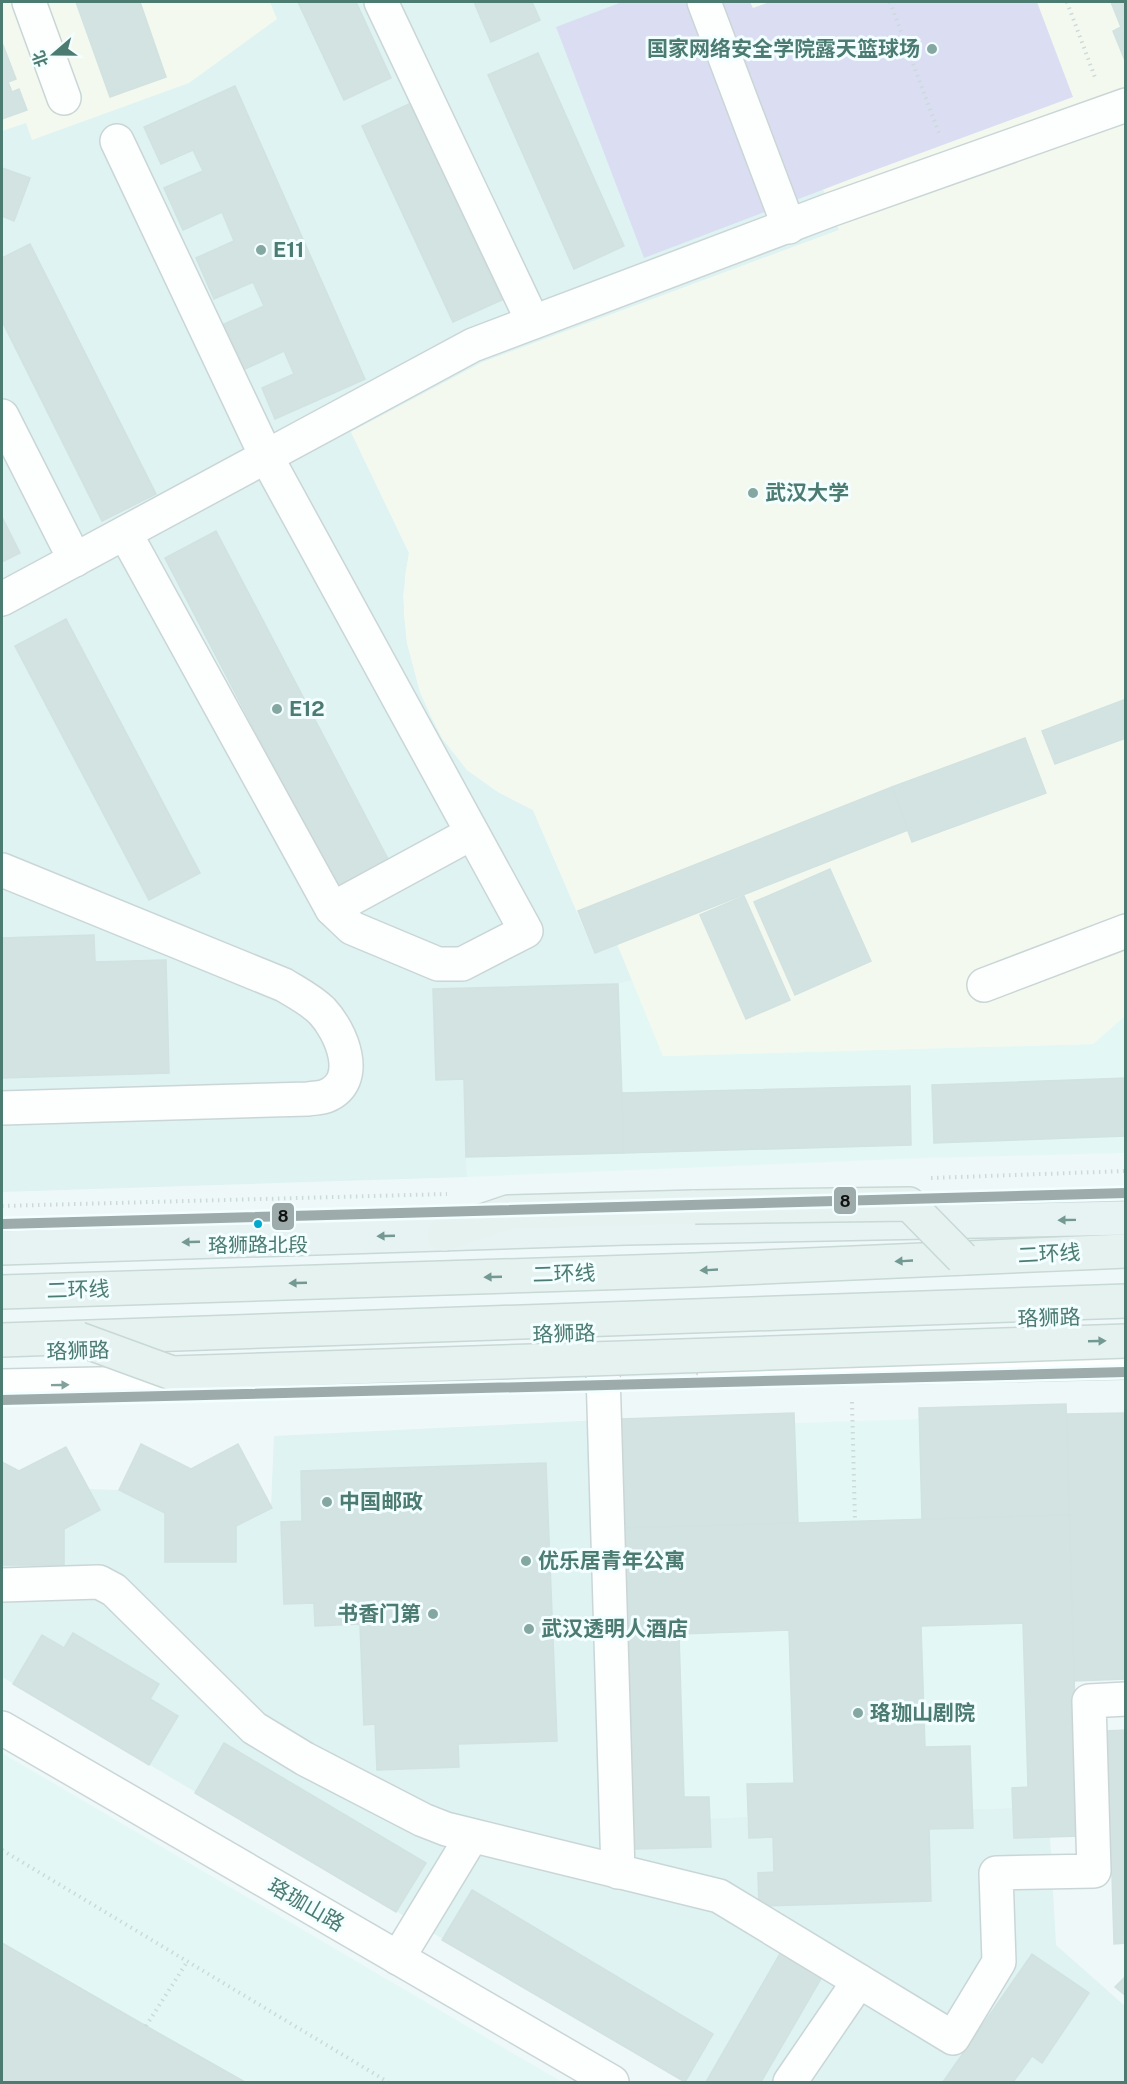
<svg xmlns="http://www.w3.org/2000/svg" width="1127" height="2084" viewBox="0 0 1127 2084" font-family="'Public Sans','Noto Sans SC',sans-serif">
	<rect width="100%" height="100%" fill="#eff8f9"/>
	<g fill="#def3f2">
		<path d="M2,2H750L839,230L483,362L351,432L409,553L403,596L407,643L420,692L430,715L442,738L467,770L498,792L533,810L594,952L617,943L633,980L618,984L464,1079L467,1177L2,1192Z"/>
		<path d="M621,1419L635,1817H748L773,1837L774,1872L931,1901L929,1829L972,1828V1809L1013,1808L1050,1837L1056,1945L1125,2006V2082H683L2,1677V1462L19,1471L66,1447L88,1489L119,1490L141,1444L191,1469L238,1444L271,1506L274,1436Z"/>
	</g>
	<g fill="#e3f8f4">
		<path d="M633,980L663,1056L1093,1044L1125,1016V1153L925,1158L467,1177L464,1079L433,989L618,984Z"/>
		<path d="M919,1419L923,1519L1069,1515L1079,1836L1014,1838L1012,1808L972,1809L973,1828L929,1829L931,1901L759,1906L758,1873L774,1872L773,1838H749L747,1817L710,1819L711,1847L635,1849L625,1528L797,1523L794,1423Z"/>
		<path d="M2,1753L562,2082H2Z"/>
	</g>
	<g fill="#f4f9ef">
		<path d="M2,2H270L277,19L189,83L32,140L26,123L2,131Z"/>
		<path d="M750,2H1125V1016L1093,1044L663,1056L617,944L595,953L533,810L498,792L467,770L442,738L420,692L407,643L404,615L405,576L409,553L351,432L483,362L839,230Z"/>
	</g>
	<path fill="#dbdef2" d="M622,2H750L753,8L770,2H1037L1073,97L856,177L644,258L556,27Z"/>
	<g fill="#d3e3e2" stroke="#d1e2e0" stroke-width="1.5">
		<path d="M76,2H140L166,77L110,97Z"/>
		<path d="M298,2H356L391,78L344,100Z"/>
		<path d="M474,2H532L540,20L491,42Z"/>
		<path d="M1111,2H1126V63L1113,31L1121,27Z"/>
		<path d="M3,45L16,79L8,82L12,92L19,89L27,110L2,119V46Z"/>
		<path d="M538,53L624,246L574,269L488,75Z"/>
		<path d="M235,86L365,379L275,419L262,388L294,374L284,351L245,369L224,324L264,306L253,282L214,299L196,258L234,241L222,212L183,230L164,188L203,171L193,150L161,164L144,127Z"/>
		<path d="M411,103L502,300L453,322L362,126Z"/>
		<path d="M2,168L30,178L14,221L2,216Z"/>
		<path d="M30,244L156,494L102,521L2,321V258Z"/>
		<path d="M2,517L20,553L2,562Z"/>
		<path d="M216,531L389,861L337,888L165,558Z"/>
		<path d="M66,619L200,873L149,900L15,646Z"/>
		<path d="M1126,699V738L1055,764L1042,731Z"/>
		<path d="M1025,738L1046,793L912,842L892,787Z"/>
		<path d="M892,787L908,830L595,953L578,911Z"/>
		<path d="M830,869L871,961L795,995L754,902Z"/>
		<path d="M744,896L790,1000L746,1019L700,915Z"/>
		<path d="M94,935L95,962L166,960L169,1073L2,1078V938Z"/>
		<path d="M618,984L624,1153L466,1157L464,1079L436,1080L433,989Z"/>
		<path d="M1126,1078V1136L934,1143L932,1085Z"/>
		<path d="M910,1086L911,1145L624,1153L622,1093Z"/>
		<path d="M1066,1404L1069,1515L922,1519L919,1408Z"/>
		<path d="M794,1413L798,1523L625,1528L621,1419Z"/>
		<path d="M1126,1413V1679L1074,1681L1067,1414Z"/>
		<path d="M141,1444L191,1469L238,1444L272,1508L236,1526V1562H165V1513L119,1490Z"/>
		<path d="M66,1447L100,1510L64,1529V1565H2V1462L19,1471Z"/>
		<path d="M546,1463L557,1741L458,1744L459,1767L377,1770L375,1724L364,1725L360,1624L315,1626L314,1603L284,1604L281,1522L302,1521L301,1471Z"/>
		<path d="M1069,1515L1079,1836L1014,1838L1012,1788L1028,1787L1023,1623L921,1626L925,1747L970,1746L973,1828L929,1829L931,1901L759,1906L758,1873L774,1872L773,1837L749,1838L747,1784L794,1783L789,1630L679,1634L684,1797H709L711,1847L635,1849L625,1528Z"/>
		<path d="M73,1633L159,1684L150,1699L178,1716L149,1765L13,1684L42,1635L64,1648Z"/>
		<path d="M1126,1730V1943L1114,1944L1112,1875H1100L1105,1731Z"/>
		<path d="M224,1743L426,1863L396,1912L195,1793Z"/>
		<path d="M472,1890L713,2034L685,2082L442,1940Z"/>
		<path d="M2,1943L146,2026L245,2082H2Z"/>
		<path d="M785,1945L826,1970L761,2082H706Z"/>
		<path d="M1032,1954L1089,1993L1042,2063L1032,2056L1013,2082H943Z"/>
		<path d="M1126,1976V1996L1115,1987Z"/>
	</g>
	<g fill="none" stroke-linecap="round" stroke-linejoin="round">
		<g stroke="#cad6d6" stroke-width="36">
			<g id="minor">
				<path d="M29,2L64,98"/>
				<path d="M381,2L533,322"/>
				<path d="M704,2L789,227"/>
				<path d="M117,141L267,458L526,931L462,964H438L352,928L332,909L125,533"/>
				<path d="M2,416L75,560"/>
				<path d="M2,599L473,345L830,210L1126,105"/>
				<path d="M2,870L284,985C297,993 311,1000 322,1011C341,1031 363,1081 326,1096C321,1098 314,1098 308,1099L2,1108"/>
				<path d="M332,909L472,833"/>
				<path d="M984,985L1126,931"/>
				<path d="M714,1371L1126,1362"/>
				<path d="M603,1373L618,1872"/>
				<path d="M2,1386L195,1382"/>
				<path d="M2,1585L99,1582L114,1590L254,1728L305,1759L423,1820L446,1829L719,1896L953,2038L999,1962L996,1873L1094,1871L1089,1701L1126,1699"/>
				<path d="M2,1728L612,2082"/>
				<path d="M398,1958L472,1836"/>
				<path d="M790,2082L859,1981"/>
			</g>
		</g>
		<g stroke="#c8d8d5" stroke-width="36">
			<path id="major" d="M2,1248L626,1228L1126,1218"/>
		</g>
		<g stroke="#c8d8d5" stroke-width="36">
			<g id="highway">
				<path d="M444,1234L509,1212L695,1207"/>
				<path d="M2,1292L695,1270L1126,1251"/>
				<path d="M2,1340L1126,1301"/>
			</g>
		</g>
		<g stroke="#ccdad9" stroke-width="4" stroke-dasharray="1.5 4.5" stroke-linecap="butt">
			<path d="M890,2L940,136"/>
			<path d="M1067,2L1096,80"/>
			<path d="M931,1178L1126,1171"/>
			<path d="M2,1206L447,1194"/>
			<path d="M852,1402L855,1521"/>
			<path d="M2,1850L388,2082"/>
			<path d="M146,2026L187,1962"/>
		</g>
		<use href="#minor" stroke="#fdfefe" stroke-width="33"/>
		<use href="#major" stroke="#e7f2f3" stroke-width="33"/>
		<use href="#highway" stroke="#e6f2f0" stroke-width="33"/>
		<g stroke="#c8d8d5" stroke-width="36" stroke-linecap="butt">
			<g id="highway-bridge">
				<path d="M695,1207L909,1204L962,1258"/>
				<path d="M79,1339L172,1373L1126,1341"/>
			</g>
		</g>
		<use href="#highway-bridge" stroke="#e6f2f0" stroke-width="33"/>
		<g stroke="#f2feff" stroke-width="15">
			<g id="metro-1">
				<path d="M2,1224L1126,1193"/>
				<path d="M2,1400L1126,1372"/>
			</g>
		</g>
		<use href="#metro-1" stroke="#9dabaa" stroke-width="10"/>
	</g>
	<defs><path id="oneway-solid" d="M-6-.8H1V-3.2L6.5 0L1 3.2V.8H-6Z" transform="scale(1.5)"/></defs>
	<g fill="#739992">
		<use href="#oneway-solid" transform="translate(1067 1220) rotate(179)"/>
		<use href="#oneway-solid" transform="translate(386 1236) rotate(178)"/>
		<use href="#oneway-solid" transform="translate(191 1242) rotate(178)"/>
	</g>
	<g fill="#729992">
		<use href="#oneway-solid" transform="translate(904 1261) rotate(177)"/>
		<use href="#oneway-solid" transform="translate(709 1270) rotate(177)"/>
		<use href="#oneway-solid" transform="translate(493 1277) rotate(178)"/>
		<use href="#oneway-solid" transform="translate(298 1283) rotate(178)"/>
		<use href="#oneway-solid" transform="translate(1097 1341) rotate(-2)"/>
	</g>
	<use fill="#81a29c" href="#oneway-solid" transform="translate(60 1385) rotate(-1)"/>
	<g fill="#85a7a1" stroke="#f2feff" stroke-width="2">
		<circle cx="932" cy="49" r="6"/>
		<circle cx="261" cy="250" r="6"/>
		<circle cx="753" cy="493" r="6"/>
		<circle cx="277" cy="709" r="6"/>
		<circle cx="327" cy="1502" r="6"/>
		<circle cx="526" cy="1561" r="6"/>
		<circle cx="433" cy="1614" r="6"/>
		<circle cx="529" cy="1629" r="6"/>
		<circle cx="858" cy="1713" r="6"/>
	</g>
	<circle fill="#00a9ce" stroke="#f2feff" stroke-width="2" cx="258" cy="1224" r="5"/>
	<g text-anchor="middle" stroke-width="6" stroke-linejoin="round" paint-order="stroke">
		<g font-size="20" fill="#4c7b72" stroke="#f2feff">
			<text x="258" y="1252">珞狮路北段</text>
		</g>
		<g font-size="21" font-weight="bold" fill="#4c7b72" stroke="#f2feff" text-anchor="start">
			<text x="920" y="56" text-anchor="end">国家网络安全学院露天篮球场</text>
			<text x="273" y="257">E11</text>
			<text x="765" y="500">武汉大学</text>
			<text x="289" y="716">E12</text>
			<text x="339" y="1509">中国邮政</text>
			<text x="538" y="1568">优乐居青年公寓</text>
			<text x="421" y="1621" text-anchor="end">书香门第</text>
			<text x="541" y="1636">武汉透明人酒店</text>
			<text x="870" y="1720">珞珈山剧院</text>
		</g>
		<g font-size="21" fill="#4c7b72" stroke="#f2feff">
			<text transform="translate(1049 1254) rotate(-3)" y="7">二环线</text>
			<text transform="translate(564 1274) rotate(-2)" y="7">二环线</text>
			<text transform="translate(78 1290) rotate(-2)" y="7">二环线</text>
			<text transform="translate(1049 1318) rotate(-2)" y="7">珞狮路</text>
			<text transform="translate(564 1334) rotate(-2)" y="7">珞狮路</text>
			<text transform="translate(78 1351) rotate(-2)" y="7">珞狮路</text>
			<text transform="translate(306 1905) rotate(30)" y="7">珞珈山路</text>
		</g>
	</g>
	<g stroke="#f2feff" stroke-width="2">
		<rect x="833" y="1186" width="24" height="29" rx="6" fill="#9dabaa"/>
		<rect x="271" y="1202" width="24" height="29" rx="6" fill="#9dabaa"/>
	</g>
	<g font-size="16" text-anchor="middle" font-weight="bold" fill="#111">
		<text x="845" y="1207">8</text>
		<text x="283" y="1222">8</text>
	</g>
	<rect width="1127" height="2084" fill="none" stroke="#4c7b72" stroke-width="6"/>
	<g transform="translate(54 54) rotate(250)" stroke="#f2feff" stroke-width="4.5" paint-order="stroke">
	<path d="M0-4.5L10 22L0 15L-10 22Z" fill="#4c7b72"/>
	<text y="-9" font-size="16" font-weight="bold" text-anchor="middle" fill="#4c7b72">北</text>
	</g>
</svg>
